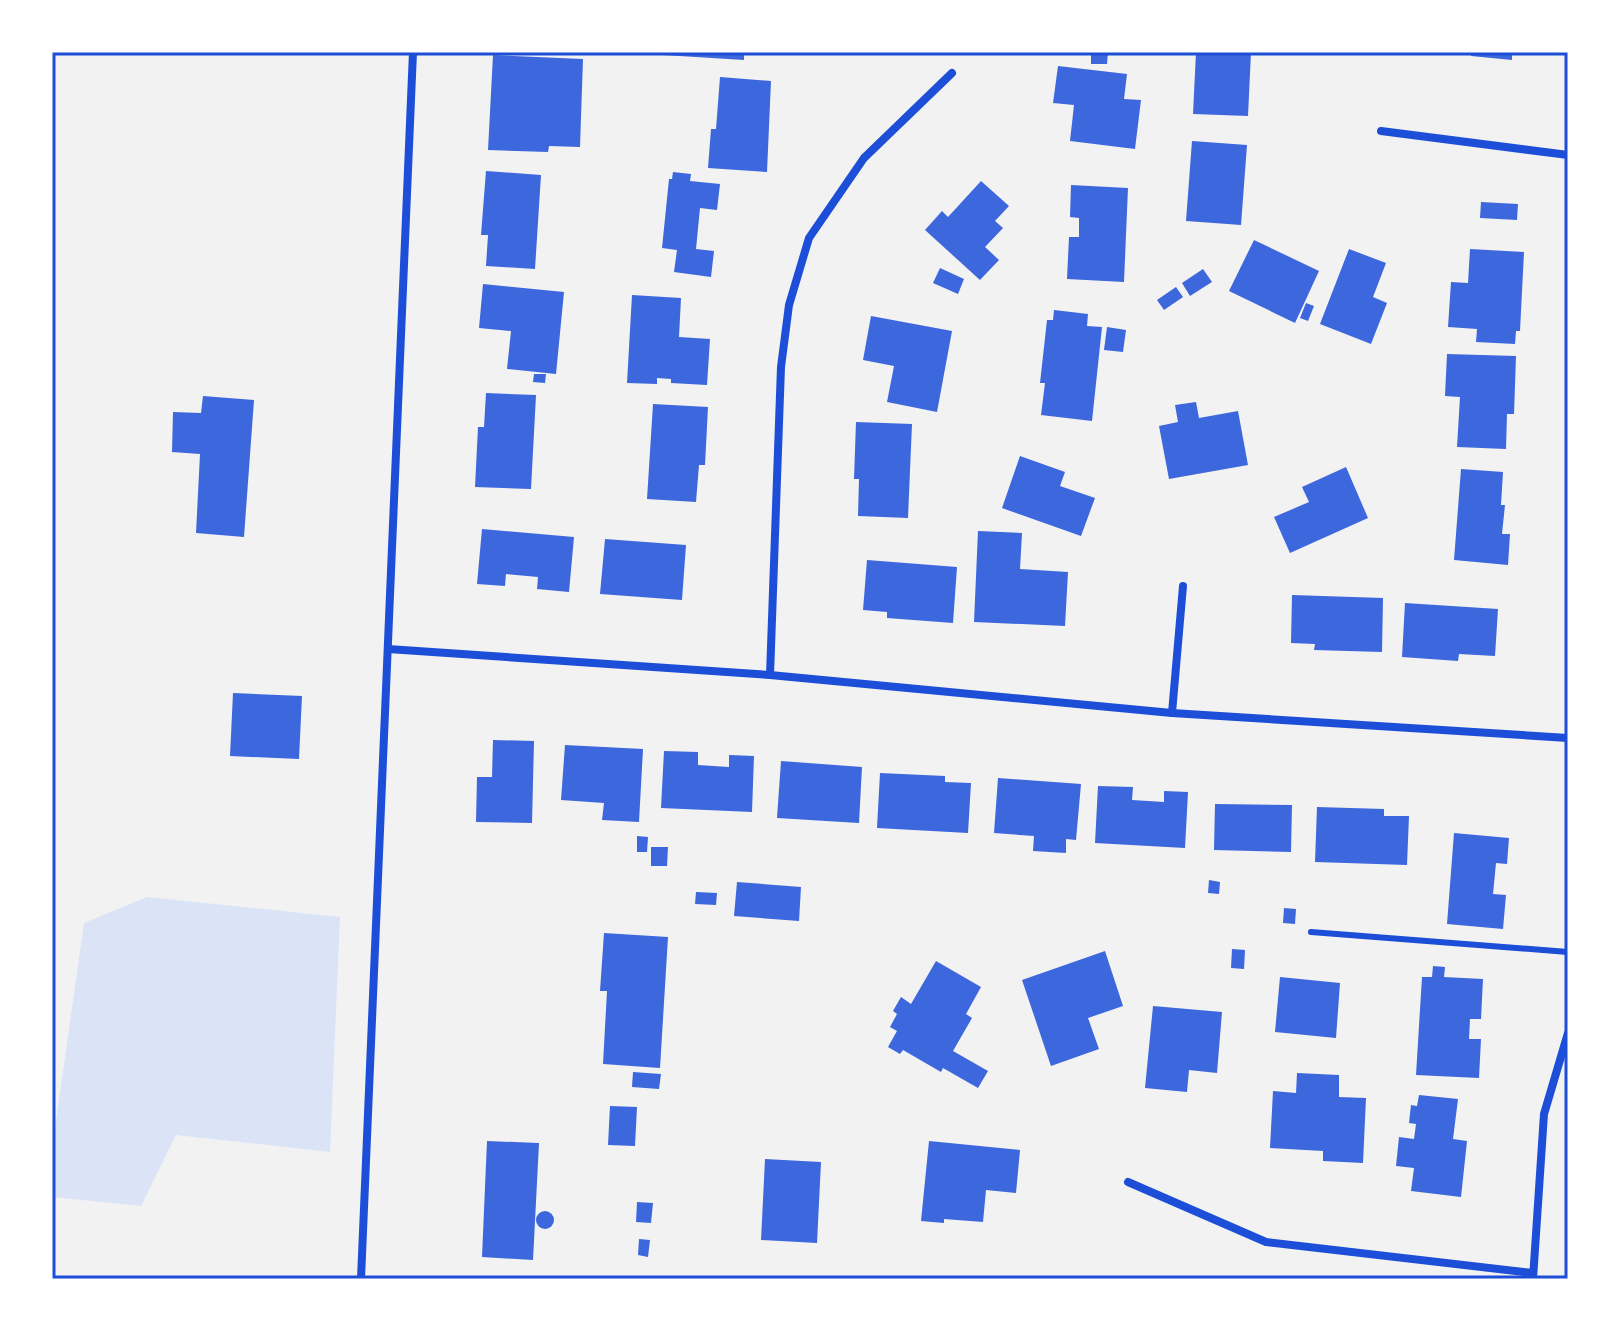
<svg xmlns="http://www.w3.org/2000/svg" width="1620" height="1331" viewBox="0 0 1620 1331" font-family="Literata,serif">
	<rect width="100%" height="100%" fill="#f2f2f2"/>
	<path fill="#dbe4f7" d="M147,897L340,917L330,1152L176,1135L141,1206L52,1197V1149L84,923Z"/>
	<g fill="#3d67dc">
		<path d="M663,52H744V60L663,55Z"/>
		<path d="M1091,52H1108L1107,64H1091Z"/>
		<path d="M1196,52H1251L1248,116L1193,114Z"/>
		<path d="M1472,52H1512V60L1471,56Z"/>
		<path d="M493,55L583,59L580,147L549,146L548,152L488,150Z"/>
		<path d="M1058,66L1127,74L1124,99L1141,100L1135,149L1070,141L1074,105L1053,103Z"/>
		<path d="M720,77L771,81L767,172L708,168L711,129H716Z"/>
		<path d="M1192,141L1247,145L1241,225L1186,221Z"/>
		<path d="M486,171L541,175L535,269L486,266L488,235H481Z"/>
		<path d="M673,172L691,174L690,181L720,184L717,210L700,208L696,249L714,251L711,277L674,272L677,250L662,248L669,179H672Z"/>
		<path d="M981,181L1009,206L995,221L1003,228L985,247L999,260L980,280L925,230L942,211L948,217Z"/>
		<path d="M1071,185L1128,188L1124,282L1067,279L1069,237H1079V218L1070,217Z"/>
		<path d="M1481,202L1518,204L1517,220L1480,218Z"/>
		<path d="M1254,240L1319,271L1295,323L1229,291Z"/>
		<path d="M1349,249L1386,263L1373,297L1387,303L1371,344L1320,324Z"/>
		<path d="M1470,249L1524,252L1520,331H1516L1515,344L1476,342L1477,329L1448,327L1451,282L1468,283Z"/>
		<path d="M940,268L964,279L958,294L933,283Z"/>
		<path d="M1203,269L1212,282L1190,296L1182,283Z"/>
		<path d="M483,284L564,292L556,374L507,369L511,331L479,328Z"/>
		<path d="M1176,287L1183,297L1164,310L1157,300Z"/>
		<path d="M632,295L681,298L679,337L710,339L707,385L671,383V379L657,378V384L627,383Z"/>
		<path d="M1306,303L1314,306L1308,321L1300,318Z"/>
		<path d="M1054,310L1088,314L1087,326L1102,327L1092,421L1041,415L1045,383H1040L1047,320H1053Z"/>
		<path d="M871,316L952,331L937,412L887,402L894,366L863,360Z"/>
		<path d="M1107,327L1126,330L1123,352L1104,350Z"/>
		<path d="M1447,354L1516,356L1514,414H1507L1506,449L1457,447L1460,397L1445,396Z"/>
		<path d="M534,374H546L545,383L533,382Z"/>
		<path d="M486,393L536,395L531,489L475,487L478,427H484Z"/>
		<path d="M203,396L254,400L244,537L196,533L200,454L172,452L173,412L201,413Z"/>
		<path d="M1196,402L1199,418L1238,411L1248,465L1169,479L1159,426L1178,422L1175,405Z"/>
		<path d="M653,404L708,407L705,465H699L696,502L647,499Z"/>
		<path d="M856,422L912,424L908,518L858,516L859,479H854Z"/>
		<path d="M1020,456L1065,472L1060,486L1095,498L1081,536L1002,508Z"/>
		<path d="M1346,467L1368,518L1290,553L1274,517L1309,502L1302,487Z"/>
		<path d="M1461,469L1503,472L1501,505H1505L1502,534H1510L1508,565L1454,560Z"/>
		<path d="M482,529L574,537L569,592L537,589L538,577L506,574L505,586L477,584Z"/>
		<path d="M978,531L1022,533L1020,569L1068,572L1065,626L974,622Z"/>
		<path d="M605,539L686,545L682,600L600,594Z"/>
		<path d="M867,560L957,567L953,623L887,618V612L863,610Z"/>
		<path d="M1292,595L1383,598L1382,652L1314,650L1315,644L1291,643Z"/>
		<path d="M1405,603L1498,609L1495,656L1459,654L1458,661L1402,657Z"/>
		<path d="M233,693L302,696L299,759L230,756Z"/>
		<path d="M493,740L534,741L532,823L476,822L477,777H492Z"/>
		<path d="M565,745L643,749L639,822L602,820L604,803L561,800Z"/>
		<path d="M664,751L698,752V765L729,767V755L754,756L752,812L661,808Z"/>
		<path d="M781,761L862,767L859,823L777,818Z"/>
		<path d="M880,773L945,776V782L971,783L968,833L877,828Z"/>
		<path d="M998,778L1081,784L1076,840L1066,839V853L1033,851L1034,836L994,833Z"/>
		<path d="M1098,786L1133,787L1132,800L1164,802V791L1188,792L1185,848L1095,843Z"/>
		<path d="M1215,804L1292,805L1291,852L1214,850Z"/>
		<path d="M1317,807L1384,809V816H1409L1407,865L1315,862Z"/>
		<path d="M1454,833L1509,838L1507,864L1496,863L1493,894L1506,895L1503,929L1447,924Z"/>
		<path d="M637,836L648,837L647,852H637Z"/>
		<path d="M651,847H668L667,866H651Z"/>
		<path d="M1209,880L1220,882L1219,894L1208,893Z"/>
		<path d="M737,882L801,887L799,921L734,916Z"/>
		<path d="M696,892L717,893L716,905L695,904Z"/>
		<path d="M1284,908L1296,909L1295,924L1283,923Z"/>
		<path d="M604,933L668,937L660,1068L603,1064L607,991H600Z"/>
		<path d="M1232,949L1245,950L1244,969L1231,968Z"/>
		<path d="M1105,951L1123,1006L1088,1018L1099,1049L1051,1066L1022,980Z"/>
		<path d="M936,961L981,987L966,1014L972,1018L953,1051L988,1071L978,1088L943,1068L941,1072L903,1050L900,1054L888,1047L897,1031L890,1027L897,1014L893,1011L901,997L911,1004Z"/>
		<path d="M1433,966L1445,967L1444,977L1483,979L1481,1019H1470L1469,1039H1481L1479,1078L1416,1075L1422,977H1432Z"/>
		<path d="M1280,977L1340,983L1336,1038L1275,1032Z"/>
		<path d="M1153,1006L1222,1012L1217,1073L1189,1070L1187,1092L1145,1088Z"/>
		<path d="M633,1072L661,1074L659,1089L632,1087Z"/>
		<path d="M1297,1073L1339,1075V1097L1366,1098L1363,1163L1323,1161V1151L1270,1148L1273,1091L1296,1093Z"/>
		<path d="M1419,1095L1458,1099L1453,1139L1467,1141L1461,1197L1411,1191L1414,1168L1396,1166L1399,1137L1414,1139L1416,1124L1409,1123L1411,1105L1417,1106Z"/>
		<path d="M610,1106L637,1107L635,1146L608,1145Z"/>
		<path d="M487,1141L539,1143L533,1260L482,1257Z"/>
		<path d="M929,1141L1020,1150L1016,1193L986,1190L983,1222L944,1219V1223L921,1221Z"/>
		<path d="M765,1159L821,1162L817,1243L761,1240Z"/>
		<path d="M637,1202L653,1203L651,1223L636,1222Z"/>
		<circle cx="545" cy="1220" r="9"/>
		<path d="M639,1239L650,1240L648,1257L638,1255Z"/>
	</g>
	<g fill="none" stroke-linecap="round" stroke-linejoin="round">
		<path stroke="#1d4ed8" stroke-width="6" d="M1311,932L1568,952"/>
		<g stroke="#1d4ed8" stroke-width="8">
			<path d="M1381,131L1568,155"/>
			<path d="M388,649L770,675L1172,713L1568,738"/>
			<path d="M770,675L781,367L789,305L809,238L864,158L952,73"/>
			<path d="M1172,713L1183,586"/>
			<path d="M1128,1182L1266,1242L1533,1273"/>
			<path d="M361,1279L413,52"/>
			<path d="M1533,1279L1544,1114L1568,1033"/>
		</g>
	</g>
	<rect width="1620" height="1331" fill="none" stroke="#ffffff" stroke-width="108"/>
	<rect x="54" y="54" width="1512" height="1223" fill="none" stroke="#1d4ed8" stroke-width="3"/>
</svg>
